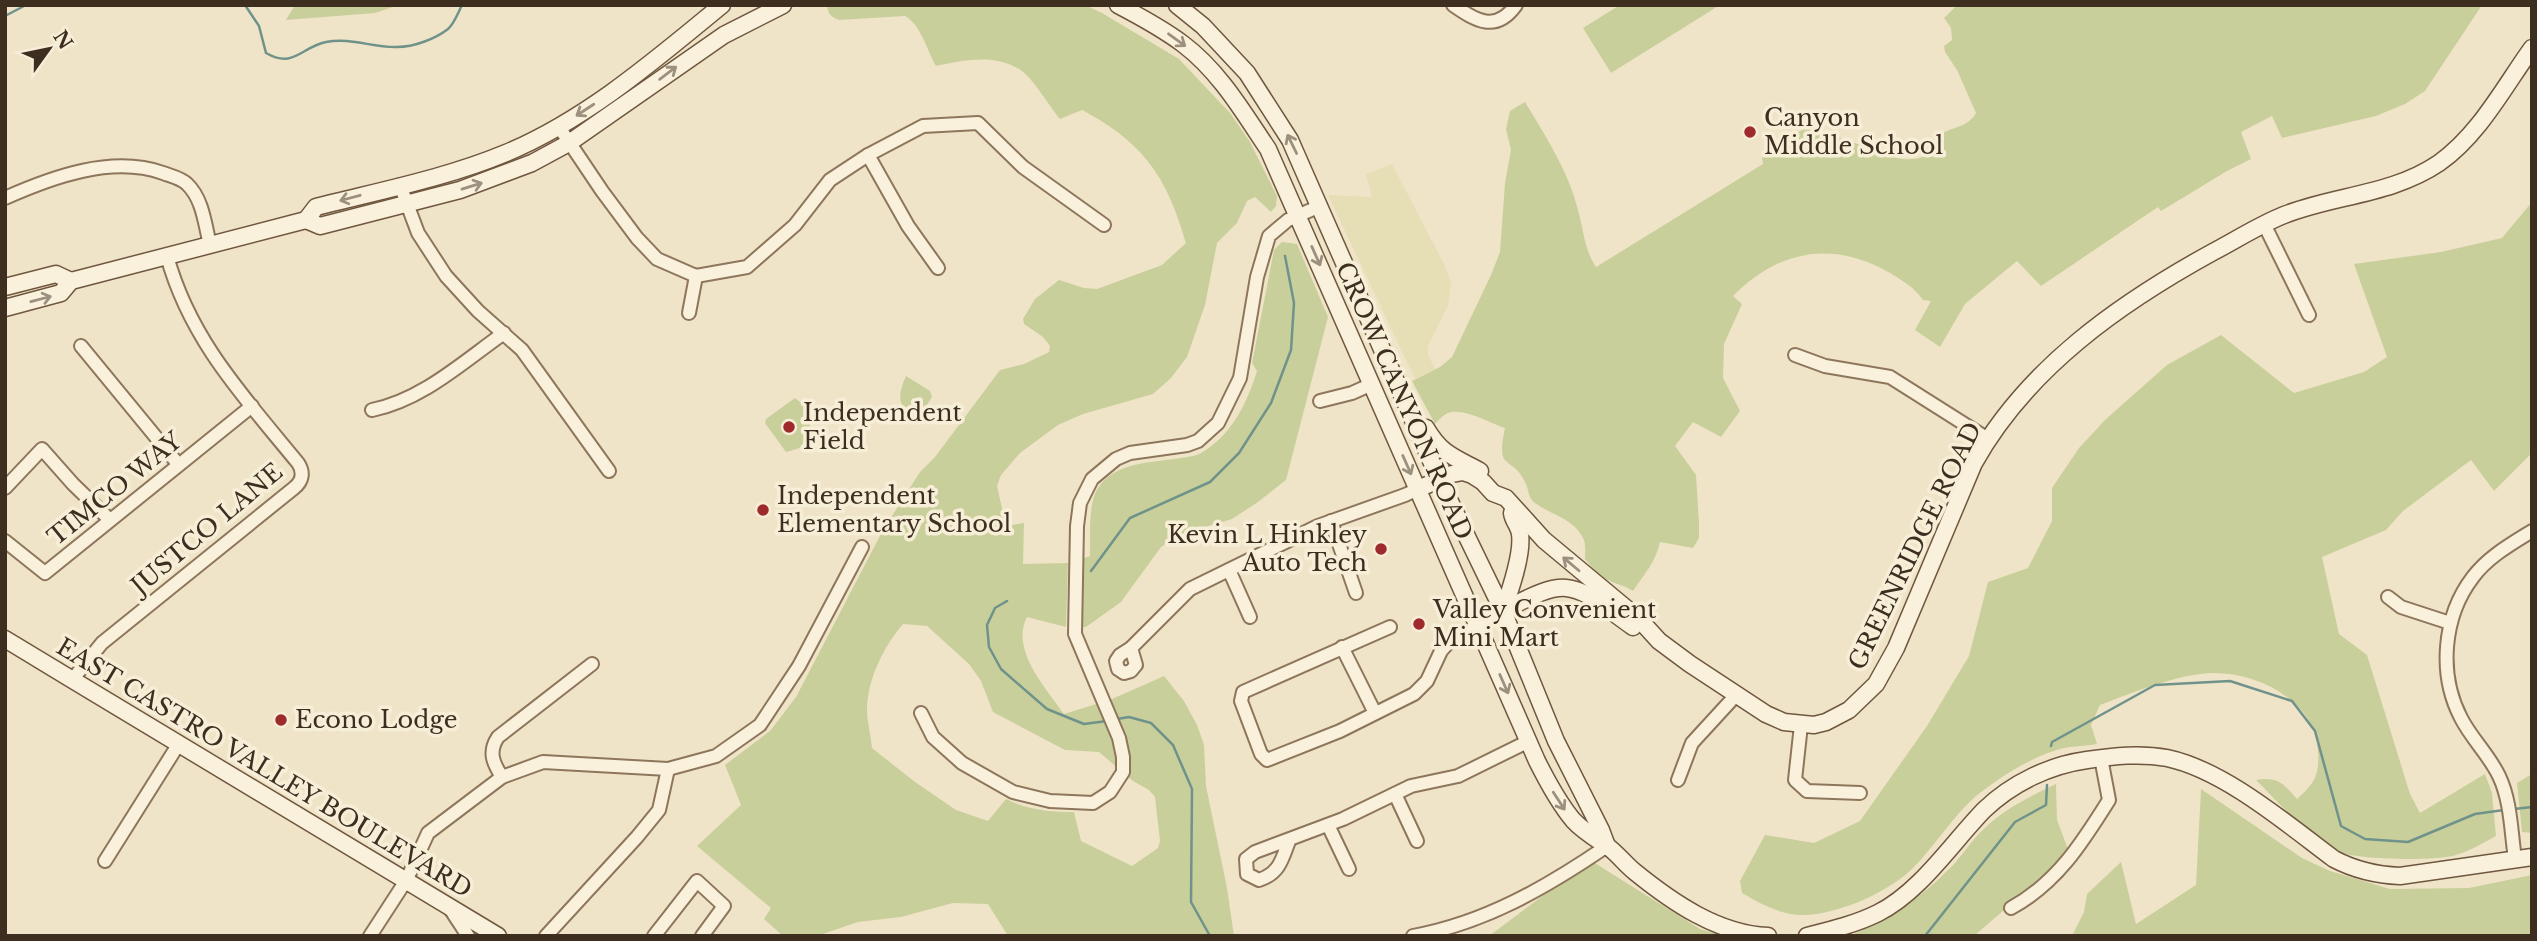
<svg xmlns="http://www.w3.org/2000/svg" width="2537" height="941" viewBox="0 0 2537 941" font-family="'Libre Baskerville',serif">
	<rect width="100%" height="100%" fill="#f0e4c8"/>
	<path fill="#e6deb5" d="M1392,164L1445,266L1451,284L1448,305L1428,346V355L1435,369L1415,379L1328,195L1372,197L1366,174Z"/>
	<g fill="#c9cf9b" fill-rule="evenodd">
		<path d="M295,5H399L375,13L286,20Z"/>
		<path d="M827,5H1085L1102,13L1179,59L1230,113L1250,142L1277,196L1276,206L1271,212L1255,197L1247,201L1237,223L1217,243L1205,305L1195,334L1187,357L1171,378L1153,394L1083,414L1058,425L1020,453L1001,475L997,486L1006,526L1024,523L1023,564L1068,563L1066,627L1027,617C1010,650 1046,688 1064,714L1112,699L1164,676L1184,701L1197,725L1204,745L1206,786L1227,888L1234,936H1008L988,904L953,903L901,917L858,922L817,936H783L764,919L771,908L697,846L741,805L725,765L770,731L796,697L883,530L920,472L935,457L1000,370L1024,364L1049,352L1050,346L1043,337L1024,324L1023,319L1035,299L1059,280L1084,288L1097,289L1162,265L1186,243C1167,177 1144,143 1082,110L1060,119C1049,106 1035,81 1022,71C996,53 964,60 936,66C927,50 921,25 905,16L839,20C831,17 828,14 827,5ZM903,624L927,626L969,664L981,681L993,712L1065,750L1099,752L1133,781L1149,790L1155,797L1160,841L1158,848L1132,866L1081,841L1074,812C1050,812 1028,810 1006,799L988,821L956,810L915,782L872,748C871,735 867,722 867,709C868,678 883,648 903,624Z"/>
		<path d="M1620,5H1720L1611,73L1583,28Z"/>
		<path d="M1957,5H2482L2425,91L2405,104L2376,116L2282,138L2272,116L2241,132L2251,159L2227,171L2161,211L2158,207L2041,286L2017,261L1965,304L1940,347L1915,330L1931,301L1923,300C1914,287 1903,281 1890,273C1833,240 1778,250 1733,296L1742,304L1724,344L1723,378L1740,411L1721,437L1693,422L1675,446L1696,475L1699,523V538L1693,548L1660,542C1656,561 1644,575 1633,591C1624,585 1615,584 1606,579C1598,575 1592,567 1585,559C1585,553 1586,543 1583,538C1573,518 1551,515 1535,503C1528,498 1529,491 1526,484C1512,453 1495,474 1505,428C1490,423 1463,407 1448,413C1443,415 1439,420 1435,424L1412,381L1440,367L1452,357L1491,275L1500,252L1505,183L1511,150L1506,129L1510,111L1525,102C1545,135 1569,172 1578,210C1584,231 1584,249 1596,267L1763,164L1762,158L1766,153L1805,128H1812L1897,158C1905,160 1917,160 1925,156C1933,152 1933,142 1938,137C1948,126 1966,130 1976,113L1957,70L1945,52L1944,46L1952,40L1951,28L1944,18Z"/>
		<path d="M2532,202V453L2494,491L2471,460L2403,511L2386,530L2322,557L2339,634L2367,655L2410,794L2420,813L2485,774L2492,793L2496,836C2483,843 2470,851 2456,855C2438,861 2362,860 2343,853C2311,841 2280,804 2256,780C2278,776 2284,784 2297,799C2302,794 2308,789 2312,783C2318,775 2319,762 2318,752C2317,702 2259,673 2214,673C2180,673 2132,693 2100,705L2091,725L2097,744C2085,746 2071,746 2060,749C2029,758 2000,777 1976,796C1954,815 1934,847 1913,868C1887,894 1822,923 1786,913C1770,909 1756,901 1742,893L1740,881L1765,835L1814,843L1860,821L1927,726L1969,656L1988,582L2028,568L2052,521V488L2079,448L2106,419L2167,365L2221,335L2294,393L2364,372L2387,357L2354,264L2441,252L2502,238Z"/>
		<path d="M1282,242L1297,244L1328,317L1286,480L1258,502L1232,519L1182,534L1161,547L1121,602L1086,627H1081L1082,559L1090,556C1090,538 1088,503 1098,488C1116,461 1152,463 1181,458C1187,457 1196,456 1201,453C1232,435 1247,403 1257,371L1252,363L1274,250Z"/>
		<path d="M906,376L930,391L932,397L917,421C897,406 897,397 906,376Z"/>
		<path d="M795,398L810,410V431L800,448L786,452L765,423L766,419Z"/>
		<path d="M2532,774V833L2522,832L2517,783Z"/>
		<path d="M2056,784L2057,820L2068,849L2041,878L1974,936H1850C1886,919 1920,899 1948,870C1959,860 1966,848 1976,837C1998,812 2026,798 2056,784Z"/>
		<path d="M2201,789L2302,858L2330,871L2390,889L2469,888L2532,875V936H2072L2084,912L2087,894L2121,862L2136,924L2196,885Z"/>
		<path d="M1590,860L1700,929L1724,936H1489Z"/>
	</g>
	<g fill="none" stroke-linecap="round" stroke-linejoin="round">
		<g stroke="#6f938a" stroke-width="2.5">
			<path d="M245,5L259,26L266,53C294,69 301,47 326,42C351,37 373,48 397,47C414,47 435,39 448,29C454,24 458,13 462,5"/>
			<path d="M5,16L26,5"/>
			<path d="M1091,571L1130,518L1210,482L1239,453L1271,403L1291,350L1294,303L1285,256"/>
			<path d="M1007,601L995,608L987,625L989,647L1001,669L1047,709L1084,724L1107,721"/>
			<path d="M1117,719L1129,717L1151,723L1173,745L1192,789L1191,902L1210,936"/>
			<path d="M2051,746L2052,742L2155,685L2230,681L2292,701L2315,731L2341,826L2365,839L2408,842L2475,814L2504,810"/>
			<path d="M2514,809L2532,807"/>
			<path d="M1925,936L2015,822L2046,805L2047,785"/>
		</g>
		<g stroke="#8d765c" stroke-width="16">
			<g id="street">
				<path d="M1453,5C1476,21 1496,33 1516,5"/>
				<path d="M559,127L602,191L637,238L657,259L696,276L747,267L795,225L830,180L868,155L923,126L978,123L1023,167L1104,225"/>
				<path d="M868,155L908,226L938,268"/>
				<path d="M400,185L418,233L446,276L478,311L522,350L609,471"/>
				<path d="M5,198C52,177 112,155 163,173C171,176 181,178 187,184C203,199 205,225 210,245"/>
				<path d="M2264,224L2309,315"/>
				<path d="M689,313L696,276"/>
				<path d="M81,346L178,464"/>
				<path d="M1795,355L1825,366L1890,377L1988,439"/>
				<path d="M1320,401L1352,393L1372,384"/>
				<path d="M372,410C422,400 463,362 504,333"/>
				<path d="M5,488L42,449L73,484L110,520"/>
				<path d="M1331,521L1356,593"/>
				<path d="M5,541L45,573L252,406"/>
				<path d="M1229,570L1250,617"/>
				<path d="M2388,597L2401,607L2450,623"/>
				<path d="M1390,627L1243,692L1241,701L1261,754L1267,760L1340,731L1414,694L1427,681L1441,651L1449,642L1503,611"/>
				<path d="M1342,647L1375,713"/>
				<path d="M1131,648L1190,589L1318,526L1405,495L1418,489"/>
				<path d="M1131,648L1136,665L1131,671L1124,673L1118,669L1116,661L1120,655Z"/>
				<path d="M72,680L102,643L294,488C303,481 304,472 298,463C244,397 190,340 167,256"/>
				<path d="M921,713L933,737L962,763L1013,792L1050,801L1093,803L1110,792L1123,772V757L1119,738L1075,634L1077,526L1080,503L1092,479L1116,459L1130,453L1187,445L1198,441L1218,423L1240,378L1257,277L1269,236L1288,220L1320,206"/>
				<path d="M1801,725L1795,780L1807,791L1860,793"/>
				<path d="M502,777C493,763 488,752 498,737L592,664"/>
				<path d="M1678,780L1692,743L1737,694"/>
				<path d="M1395,794L1417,841"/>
				<path d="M1328,825L1349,869"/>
				<path d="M1289,841C1282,859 1280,873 1259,880L1247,874L1246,859L1255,852L1343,819L1411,786L1458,776L1529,741"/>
				<path d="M2515,859C2511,832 2511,801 2499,776C2489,755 2471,738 2461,718C2438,674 2443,616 2473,577C2488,557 2511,544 2532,531"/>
				<path d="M105,861L178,745"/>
				<path d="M449,907L468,936"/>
				<path d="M2011,908C2057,883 2082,843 2109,800L2101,758"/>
				<path d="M370,936L407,879L428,833L502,777L543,762L668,769L716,756L760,725L799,666L862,547"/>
				<path d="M546,936L637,837L659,810L668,769"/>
				<path d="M654,936L697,881L724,906L702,936"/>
				<path d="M1413,936C1485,923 1547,887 1607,846"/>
			</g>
		</g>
		<g stroke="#6f573f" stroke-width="19">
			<g id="secondary">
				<path d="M1118,5C1141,17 1163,29 1183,44C1220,72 1243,112 1268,149L1537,761C1547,781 1558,802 1573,820C1583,831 1595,838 1607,846C1617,853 1625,864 1635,872C1672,902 1718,934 1768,936"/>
				<path d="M1177,5L1203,26L1247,73L1290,140L1439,479L1503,611L1556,741L1601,830L1607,846"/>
				<path d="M306,220L320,226L460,190L532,163L569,143L724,35L783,5"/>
				<path d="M5,287L56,274L71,281"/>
				<path d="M5,308L61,293L71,281L306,220L316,207C379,191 446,178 506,153C587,119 655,60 722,5"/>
				<path d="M1426,428C1441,454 1454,457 1480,471"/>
				<path d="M1418,489L1452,474L1463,472L1472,475L1483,482L1493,493L1506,498L1544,540L1639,619L1659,641L1690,664L1766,714L1784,722L1814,725L1826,722L1849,710L1876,684L1896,648L1974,463C2027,368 2120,303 2213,252C2236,240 2259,225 2284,215C2334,195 2392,195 2439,163C2479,135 2504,87 2532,48"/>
				<path d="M1503,611C1572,573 1573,584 1633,627"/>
				<path d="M1503,611C1510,591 1523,554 1520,534C1519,526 1513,521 1512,513"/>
				<path d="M5,639C169,739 335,836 498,936"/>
				<path d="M1807,936C1831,930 1856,924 1878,913C1920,892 1952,843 1984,810C2012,783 2050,765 2087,760C2114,756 2140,753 2167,758C2224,770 2287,824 2334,859C2355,870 2376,875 2400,876L2532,857"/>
			</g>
		</g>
		<use href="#street" stroke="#faf1dc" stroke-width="12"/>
		<use href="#secondary" stroke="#faf1dc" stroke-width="16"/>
	</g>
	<defs><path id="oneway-shaft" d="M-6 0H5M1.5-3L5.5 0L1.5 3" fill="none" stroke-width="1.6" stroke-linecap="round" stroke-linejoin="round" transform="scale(1.75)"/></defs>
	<g stroke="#9c907e">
		<use href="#oneway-shaft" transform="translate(1177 40) rotate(36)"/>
		<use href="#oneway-shaft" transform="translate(668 73) rotate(-37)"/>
		<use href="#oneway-shaft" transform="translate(585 110) rotate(147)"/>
		<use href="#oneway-shaft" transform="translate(1292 144) rotate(-116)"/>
		<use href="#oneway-shaft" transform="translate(472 186) rotate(-17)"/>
		<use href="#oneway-shaft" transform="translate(350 198) rotate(165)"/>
		<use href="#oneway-shaft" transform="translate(1316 256) rotate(66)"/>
		<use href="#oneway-shaft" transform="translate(41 299) rotate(-15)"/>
		<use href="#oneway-shaft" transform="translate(1407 465) rotate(66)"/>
		<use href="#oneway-shaft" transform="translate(1571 564) rotate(-140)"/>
		<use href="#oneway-shaft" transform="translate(1504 684) rotate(66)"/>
		<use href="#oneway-shaft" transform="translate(1559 801) rotate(57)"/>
	</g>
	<g fill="#9e2a2b" stroke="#f7eed8" stroke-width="2.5">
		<circle cx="1750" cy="132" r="7"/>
		<circle cx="789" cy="427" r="7"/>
		<circle cx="763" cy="510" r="7"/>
		<circle cx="1381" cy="549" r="7"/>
		<circle cx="1419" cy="624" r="7"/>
		<circle cx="281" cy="720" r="7"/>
	</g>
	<g text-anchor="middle" stroke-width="7" stroke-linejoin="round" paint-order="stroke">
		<g font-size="24" fill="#3d2e20" stroke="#f7eed8" text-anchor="start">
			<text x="1764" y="126">Canyon<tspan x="1764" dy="28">Middle School</tspan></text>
			<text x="803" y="421">Independent<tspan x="803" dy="28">Field</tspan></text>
			<text x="777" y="504">Independent<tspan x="777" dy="28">Elementary School</tspan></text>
			<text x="1367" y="543" text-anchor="end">Kevin L Hinkley<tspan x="1367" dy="28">Auto Tech</tspan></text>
			<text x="1433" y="618">Valley Convenient<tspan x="1433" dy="28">Mini Mart</tspan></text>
			<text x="295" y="728">Econo Lodge</text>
		</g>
		<g font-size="24" fill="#3d2e20" stroke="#f7eed8">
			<text transform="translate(1404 401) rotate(66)" y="8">CROW CANYON ROAD</text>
			<text transform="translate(115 489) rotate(-39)" y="8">TIMCO WAY</text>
			<text transform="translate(207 529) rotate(-40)" y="8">JUSTCO LANE</text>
			<text transform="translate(1915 546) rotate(-64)" y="8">GREENRIDGE ROAD</text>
			<text transform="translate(264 768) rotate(31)" y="8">EAST CASTRO VALLEY BOULEVARD</text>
		</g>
	</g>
	<rect width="2537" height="941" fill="none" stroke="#3d2e20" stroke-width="14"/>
	<g transform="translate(49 49) rotate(57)" stroke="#f7eed8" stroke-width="5" paint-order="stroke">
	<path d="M0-5L12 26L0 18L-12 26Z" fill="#3d2e20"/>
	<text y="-10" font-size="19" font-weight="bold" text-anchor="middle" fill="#3d2e20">N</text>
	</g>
</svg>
